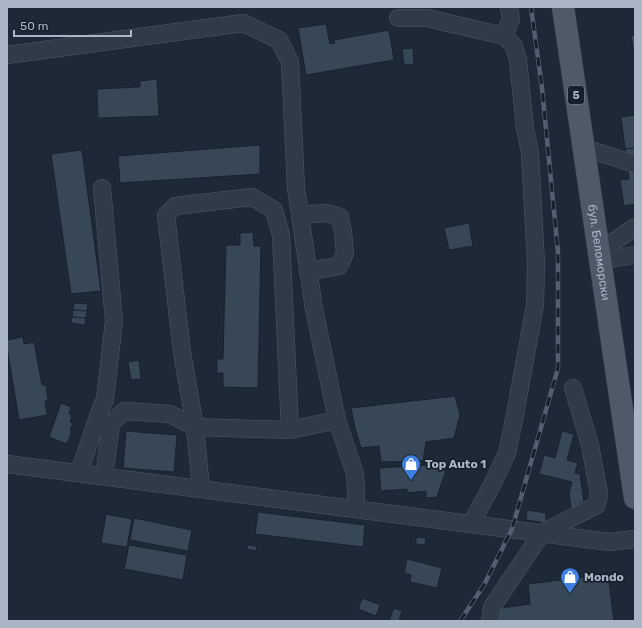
<svg xmlns="http://www.w3.org/2000/svg" width="642" height="628" font-family="Rubik,sans-serif">
	<rect width="100%" height="100%" fill="#1d2937"/>
	<g fill="#384758" stroke="#18222e">
		<polygon points="326,24 330,44 335,43 334,40 389,30 394,60 306,75 298,28"/>
		<polygon points="631,35 635,35 635,62"/>
		<polygon points="413,48 414,64 404,65 402,49"/>
		<polygon points="157,79 159,116 98,118 97,89 140,87 140,81"/>
		<polygon points="635,115 635,148 625,149 621,117"/>
		<polygon points="260,145 260,174 120,183 118,156"/>
		<polygon points="635,148 635,204 624,206 620,180 629,179 625,149"/>
		<polygon points="82,150 101,291 71,294 51,154"/>
		<polygon points="469,223 473,246 449,250 444,228"/>
		<polygon points="253,232 254,246 261,246 258,388 223,387 223,373 217,373 217,359 223,359 226,245 240,245 240,233"/>
		<polygon points="74,303 88,304 87,311 73,310"/>
		<polygon points="73,310 87,311 86,318 72,317"/>
		<polygon points="72,317 86,318 85,325 71,323"/>
		<polygon points="23,337 24,344 34,342 42,385 46,385 48,400 45,401 47,415 19,420 7,348 7,340"/>
		<polygon points="139,360 141,379 131,380 128,362"/>
		<polygon points="455,396 460,415 454,438 426,442 423,461 381,462 379,446 361,448 355,428 351,408"/>
		<polygon points="61,403 71,407 69,414 72,415 70,422 73,423 70,430 72,430 67,444 49,437"/>
		<polygon points="126,431 177,435 174,472 123,468"/>
		<polygon points="562,431 574,434 567,460 578,463 575,473 580,474 584,503 580,503 580,507 571,508 569,493 572,482 539,474 544,455 555,458"/>
		<polygon points="445,464 445,473 437,497 426,498 426,491 407,493 407,489 381,491 379,468"/>
		<polygon points="527,510 546,513 546,523 526,520"/>
		<polygon points="258,512 365,525 363,547 255,534"/>
		<polygon points="106,514 132,519 127,547 101,543"/>
		<polygon points="134,518 192,530 188,551 130,540"/>
		<polygon points="416,537 426,538 425,545 416,544"/>
		<polygon points="129,545 187,555 183,580 124,569"/>
		<polygon points="247,545 257,546 256,551 247,549"/>
		<polygon points="407,559 442,568 437,588 410,582 411,575 404,573"/>
		<polygon points="608,574 614,621 497,621 495,609 530,604 528,584"/>
		<polygon points="362,598 380,605 376,616 358,609"/>
		<polygon points="394,608 402,611 399,621 389,621"/>
	</g>
	<g fill="none" stroke-linecap="round" stroke-linejoin="round">
		<defs>
			<g id="minor">
				<polyline points="398,18 427,18 504,36"/>
				<polyline points="7,55 243,23 279,40 290,62 296,188 314,309 337,420 355,474 356,489 356,509"/>
				<polyline points="584,148 635,164"/>
				<polyline points="300,215 326,213 340,217 343,232 345,253 339,266 308,271"/>
				<polyline points="599,252 635,227"/>
				<polyline points="600,261 635,255"/>
				<polyline points="7,464 609,542 635,539"/>
				<polyline points="79,473 98,416 105,399 114,321 102,188"/>
				<polyline points="104,476 111,424 124,411 170,414 195,427 290,430 337,420"/>
				<polyline points="201,489 195,427 182,352 166,215 175,206 252,197 274,210 281,235 290,430"/>
				<polyline points="471,524 492,485 507,453 514,420 535,305 536,264 530,153 525,128 518,60 514,46 504,36 511,19 509,7"/>
				<polyline points="490,621 492,607 542,533 597,505 599,494 590,445 573,388"/>
			</g>
			<g id="major">
				<path id="s1" d="M563 7 635 498"/>
			</g>
		</defs>
		<use href="#minor" stroke="#4e5866" stroke-width="18"/>
		<use href="#major" stroke="#3a4451" stroke-width="23"/>
		<use href="#minor" stroke="#303b48" stroke-width="17"/>
		<use href="#major" stroke="#4e5a68" stroke-width="22"/>
		<defs>
			<polyline id="rail" points="460,621 484,585 512,529 558,368 558,252 542,88 531,7"/>
		</defs>
		<use href="#rail" stroke="#515f6f" stroke-width="4.5"/>
		<use href="#rail" stroke="#16202c" stroke-width="3" stroke-dasharray="9" stroke-linecap="butt"/>
	</g>
	<defs>
		<symbol id="shop-pin" viewBox="-11 -11 22 30"><path d="M0 17L-7.5 6A9.5 9.5 0 1 1 7.5 6Z" fill="#3f7fe0" stroke="#16202c"/><path d="M-5-2.5h2.3a2.7 3.5 0 0 1 5.4 0H5L5.5 6h-11ZM-1.5-2.5h3a1.5 2.3 0 0 0-3 0Z" fill="#fff"/></symbol>
	</defs>
	<g fill-rule="evenodd">
		<use href="#shop-pin" x="400" y="453" width="22" height="30"/>
		<use href="#shop-pin" x="559" y="566" width="22" height="30"/>
	</g>
	<g text-anchor="middle" dominant-baseline="central" stroke-width="3.5" stroke-linejoin="round" paint-order="stroke">
		<rect fill="#16202c" stroke="#7e8897" stroke-width="1" x="568" y="86" width="16" height="18" rx="3"/>
		<g font-size="11" font-weight="bold" fill="#aab5c5">
			<text x="576" y="95">5</text>
		</g>
		<g font-size="12" fill="#aab5c5" stroke="#16202c">
			<text stroke="none"><textPath href="#s1" startOffset="248">бул. Беломорски</textPath></text>
		</g>
		<g font-size="12" font-weight="bold" fill="#aab5c5" stroke="#16202c" text-anchor="start">
			<text x="425" y="464">Top Auto 1</text>
			<text x="584" y="577">Mondo</text>
		</g>
	</g>
	<rect width="642" height="628" fill="none" stroke="#aab5c5" stroke-width="16"/>
	<path d="M14 30v6h117v-6" fill="none" stroke="#aab5c5" stroke-width="2"/>
	<text x="20" y="30" font-size="12" fill="#aab5c5" stroke="#16202c" stroke-width="3" paint-order="stroke">50 m</text>
</svg>
